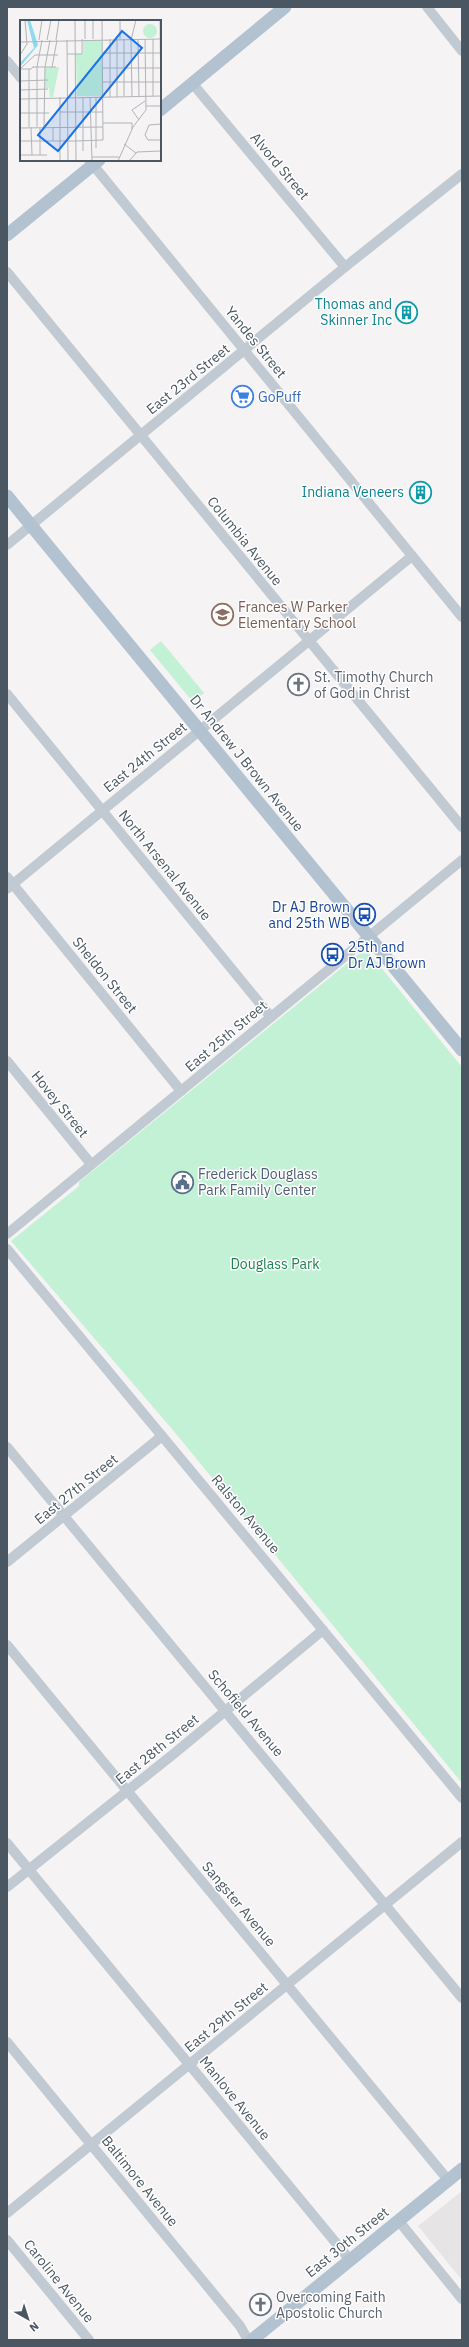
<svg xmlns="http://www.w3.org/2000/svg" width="469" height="2347" font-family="'IBM Plex Sans',sans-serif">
	<rect width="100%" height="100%" fill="#f5f3f3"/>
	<polygon fill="#e6e4e5" points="462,2191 462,2280 418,2226"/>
	<g fill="#c3f1d5">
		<polygon points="161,641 204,693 193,702 150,650"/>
		<polygon points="360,953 370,954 462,1067 462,1783 177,1435 11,1241 79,1186 79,1182"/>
	</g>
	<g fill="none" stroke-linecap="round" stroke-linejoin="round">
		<g stroke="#c1cad2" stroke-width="10">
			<polyline points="427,7 462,51"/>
			<polyline points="7,61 21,78"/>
			<polyline points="193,84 345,267"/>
			<polyline points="89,160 462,617"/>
			<polyline points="7,272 462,827"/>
			<polyline points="7,545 345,267 462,174"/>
			<polyline points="7,694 271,1017"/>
			<polyline points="7,877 181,1091"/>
			<polyline points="7,889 412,556"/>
			<polyline points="7,1061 91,1164"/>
			<polyline points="7,1234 462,860"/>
			<polyline points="7,1249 462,1798"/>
			<polyline points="7,1447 462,1998"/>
			<polyline points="7,1562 162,1436"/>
			<polyline points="7,1645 448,2180"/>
			<polyline points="7,1843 350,2260"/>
			<polyline points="7,1887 176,1752 323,1630"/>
			<polyline points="7,2042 240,2326 248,2340"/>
			<polyline points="7,2213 462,1842"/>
			<polyline points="398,2220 462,2299"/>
			<polyline points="7,2240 89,2340"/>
		</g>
		<g stroke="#b3c2d1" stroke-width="13">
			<polyline points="160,110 285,7"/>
			<polyline points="7,235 99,160"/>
			<polyline points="7,496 462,1050"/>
			<polyline points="252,2340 462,2169"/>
		</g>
	</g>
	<defs>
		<symbol id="building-ring" viewBox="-11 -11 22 22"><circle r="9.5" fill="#fff" stroke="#0f9aa8" stroke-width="1.5"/><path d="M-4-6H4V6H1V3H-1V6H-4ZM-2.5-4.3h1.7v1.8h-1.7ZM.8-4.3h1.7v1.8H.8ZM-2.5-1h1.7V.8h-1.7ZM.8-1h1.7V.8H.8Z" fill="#0f9aa8"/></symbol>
		<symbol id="supermarket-ring" viewBox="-11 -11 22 22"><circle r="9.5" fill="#fff" stroke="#3f7fe0" stroke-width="1.5"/><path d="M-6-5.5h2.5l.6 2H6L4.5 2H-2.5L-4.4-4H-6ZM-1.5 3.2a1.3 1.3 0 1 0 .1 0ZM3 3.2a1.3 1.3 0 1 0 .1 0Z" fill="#3f7fe0"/></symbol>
		<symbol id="school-ring" viewBox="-11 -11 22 22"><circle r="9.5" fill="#fff" stroke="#8d6e63" stroke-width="1.5"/><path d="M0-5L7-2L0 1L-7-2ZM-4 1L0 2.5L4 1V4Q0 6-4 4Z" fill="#8d6e63"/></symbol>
		<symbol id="church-ring" viewBox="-11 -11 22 22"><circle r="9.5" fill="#fff" stroke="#6b7280" stroke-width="1.5"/><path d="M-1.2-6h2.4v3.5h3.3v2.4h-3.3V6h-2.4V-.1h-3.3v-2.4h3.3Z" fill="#6b7280"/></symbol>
		<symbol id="bus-ring" viewBox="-11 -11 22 22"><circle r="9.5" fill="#fff" stroke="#1a4fb4" stroke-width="1.5"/><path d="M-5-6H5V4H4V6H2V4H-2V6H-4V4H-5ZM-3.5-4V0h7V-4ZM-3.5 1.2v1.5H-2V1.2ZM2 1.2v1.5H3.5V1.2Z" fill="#1a4fb4"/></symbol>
		<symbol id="civic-ring" viewBox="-11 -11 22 22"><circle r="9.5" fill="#fff" stroke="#5c6f8a" stroke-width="1.5"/><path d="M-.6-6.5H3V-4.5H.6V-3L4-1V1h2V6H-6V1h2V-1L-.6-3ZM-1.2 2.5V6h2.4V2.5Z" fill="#5c6f8a"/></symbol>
	</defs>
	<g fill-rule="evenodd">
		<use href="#building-ring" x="394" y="300" width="25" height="25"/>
		<use href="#supermarket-ring" x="230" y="384" width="25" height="25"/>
		<use href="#building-ring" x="408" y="480" width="25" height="25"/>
		<use href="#school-ring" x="210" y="602" width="25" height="25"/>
		<use href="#church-ring" x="286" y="672" width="25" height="25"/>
		<use href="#bus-ring" x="352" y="902" width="25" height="25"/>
		<use href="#bus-ring" x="320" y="942" width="25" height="25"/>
		<use href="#civic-ring" x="170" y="1170" width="25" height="25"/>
		<use href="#church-ring" x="248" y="2292" width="25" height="25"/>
	</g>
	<g text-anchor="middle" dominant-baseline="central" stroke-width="3" stroke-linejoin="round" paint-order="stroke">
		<g font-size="14" fill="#4a5661" stroke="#fff">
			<text transform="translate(280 166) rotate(50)">Alvord Street</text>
			<text transform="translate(256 342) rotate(51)">Yandes Street</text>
			<text transform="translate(188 379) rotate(-39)">East 23rd Street</text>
			<text transform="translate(245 541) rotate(51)">Columbia Avenue</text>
			<text transform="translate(145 757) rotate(-39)">East 24th Street</text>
			<text transform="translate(247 763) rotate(51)">Dr Andrew J Brown Avenue</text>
			<text transform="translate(165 865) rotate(51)">North Arsenal Avenue</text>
			<text transform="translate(105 975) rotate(51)">Sheldon Street</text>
			<text transform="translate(226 1036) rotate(-40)">East 25th Street</text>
			<text transform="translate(60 1104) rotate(51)">Hovey Street</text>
			<text transform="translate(76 1489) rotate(-39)">East 27th Street</text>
			<text transform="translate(246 1514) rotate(50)">Ralston Avenue</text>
			<text transform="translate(246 1713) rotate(50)">Schofield Avenue</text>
			<text transform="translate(157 1749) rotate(-39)">East 28th Street</text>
			<text transform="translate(239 1904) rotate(50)">Sangster Avenue</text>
			<text transform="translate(226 2017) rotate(-39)">East 29th Street</text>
			<text transform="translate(235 2098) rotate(51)">Manlove Avenue</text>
			<text transform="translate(140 2181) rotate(51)">Baltimore Avenue</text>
			<text transform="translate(347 2242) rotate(-39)">East 30th Street</text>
			<text transform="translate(59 2281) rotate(51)">Caroline Avenue</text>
		</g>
		<g font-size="14" fill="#0d838f" stroke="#fff" text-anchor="end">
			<text x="392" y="304">Thomas and<tspan x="392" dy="16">Skinner Inc</tspan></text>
			<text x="404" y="492">Indiana Veneers</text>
		</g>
		<g font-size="14" fill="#366cbe" stroke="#fff" text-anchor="start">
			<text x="258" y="397">GoPuff</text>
		</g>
		<g font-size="14" fill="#785e54" stroke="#fff" text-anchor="start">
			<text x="238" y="607">Frances W Parker<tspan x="238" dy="16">Elementary School</tspan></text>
		</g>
		<g font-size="14" fill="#5b616d" stroke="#fff" text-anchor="start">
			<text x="314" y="677">St. Timothy Church<tspan x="314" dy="16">of God in Christ</tspan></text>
			<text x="276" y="2297">Overcoming Faith<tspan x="276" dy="16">Apostolic Church</tspan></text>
		</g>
		<g font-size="14" fill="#164399" stroke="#fff" text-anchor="end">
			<text x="350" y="907">Dr AJ Brown<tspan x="350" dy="16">and 25th WB</tspan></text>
			<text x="348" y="947" text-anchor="start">25th and<tspan x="348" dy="16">Dr AJ Brown</tspan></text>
		</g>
		<g font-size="14" fill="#4e5e75" stroke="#fff" text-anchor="start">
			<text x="198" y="1174">Frederick Douglass<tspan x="198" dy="16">Park Family Center</tspan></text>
		</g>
		<g font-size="14" fill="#17864f" stroke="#fff">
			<text x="275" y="1264">Douglass Park</text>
		</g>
	</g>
	<g transform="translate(20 20)">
		<rect width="141" height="141" fill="#f5f3f3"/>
		<path d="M123 11a7 7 0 1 1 14 0a7 7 0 1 1-14 0ZM63 20H82V76H57L56 34H63ZM25 47H39L33 77H30L29 68H25Z" fill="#c3f1d5"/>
		<path d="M7 0H10L18 25 0 47V43L14 28Z" fill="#90daee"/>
		<path fill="none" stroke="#b1b4b9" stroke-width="1" d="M55 0 56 141M73 0V19M100 0V19M140 0 141 89M65 19V0M90 19V77M97 19V77M104 19V76M118 19 119 76M133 19V76M19 20 22 0M27 20 31 0M36 20 39 0M47 20 48 141M0 22 141 19M82 33H141M47 34H62V19M0 35 7 24 5 0M13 47H36M32 47 37 20M83 48H141M0 49 15 35H38M0 49H11L14 46M9 49V107M0 61 28 60M83 62H141M0 70 28 69M112 76 111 20 116 0M40 77V141M63 77V131M70 77 72 141M76 77V128M0 79 141 76M126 86H140M0 90V141M40 92H83M0 93H29M119 100 112 90 125 81M83 103H112V109M141 104 129 105 125 115 128 120H141M11 107 12 135M17 107V47L22 20M24 107 25 47 30 20M33 107V121M0 108 83 107M20 108V135M0 121H56M56 121 83 120 82 0M104 124 116 133M0 135H27M72 137H99M98 141 113 107 126 90 125 19M109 141 117 132 141 131"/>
		<path fill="#1a73e8" fill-opacity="0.15" stroke="#1a73e8" stroke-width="2" d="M102 11 122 28 38 131 18 115Z"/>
		<rect width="141" height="141" fill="none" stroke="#4a5661" stroke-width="2"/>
	</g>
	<rect width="469" height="2347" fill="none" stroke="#4a5661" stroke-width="16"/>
	<g transform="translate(28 2319) rotate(141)" stroke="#ffffff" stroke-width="3" paint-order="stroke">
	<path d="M0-3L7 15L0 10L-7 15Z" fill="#4a5661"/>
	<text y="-6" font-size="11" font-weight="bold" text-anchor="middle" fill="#4a5661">N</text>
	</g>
</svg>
